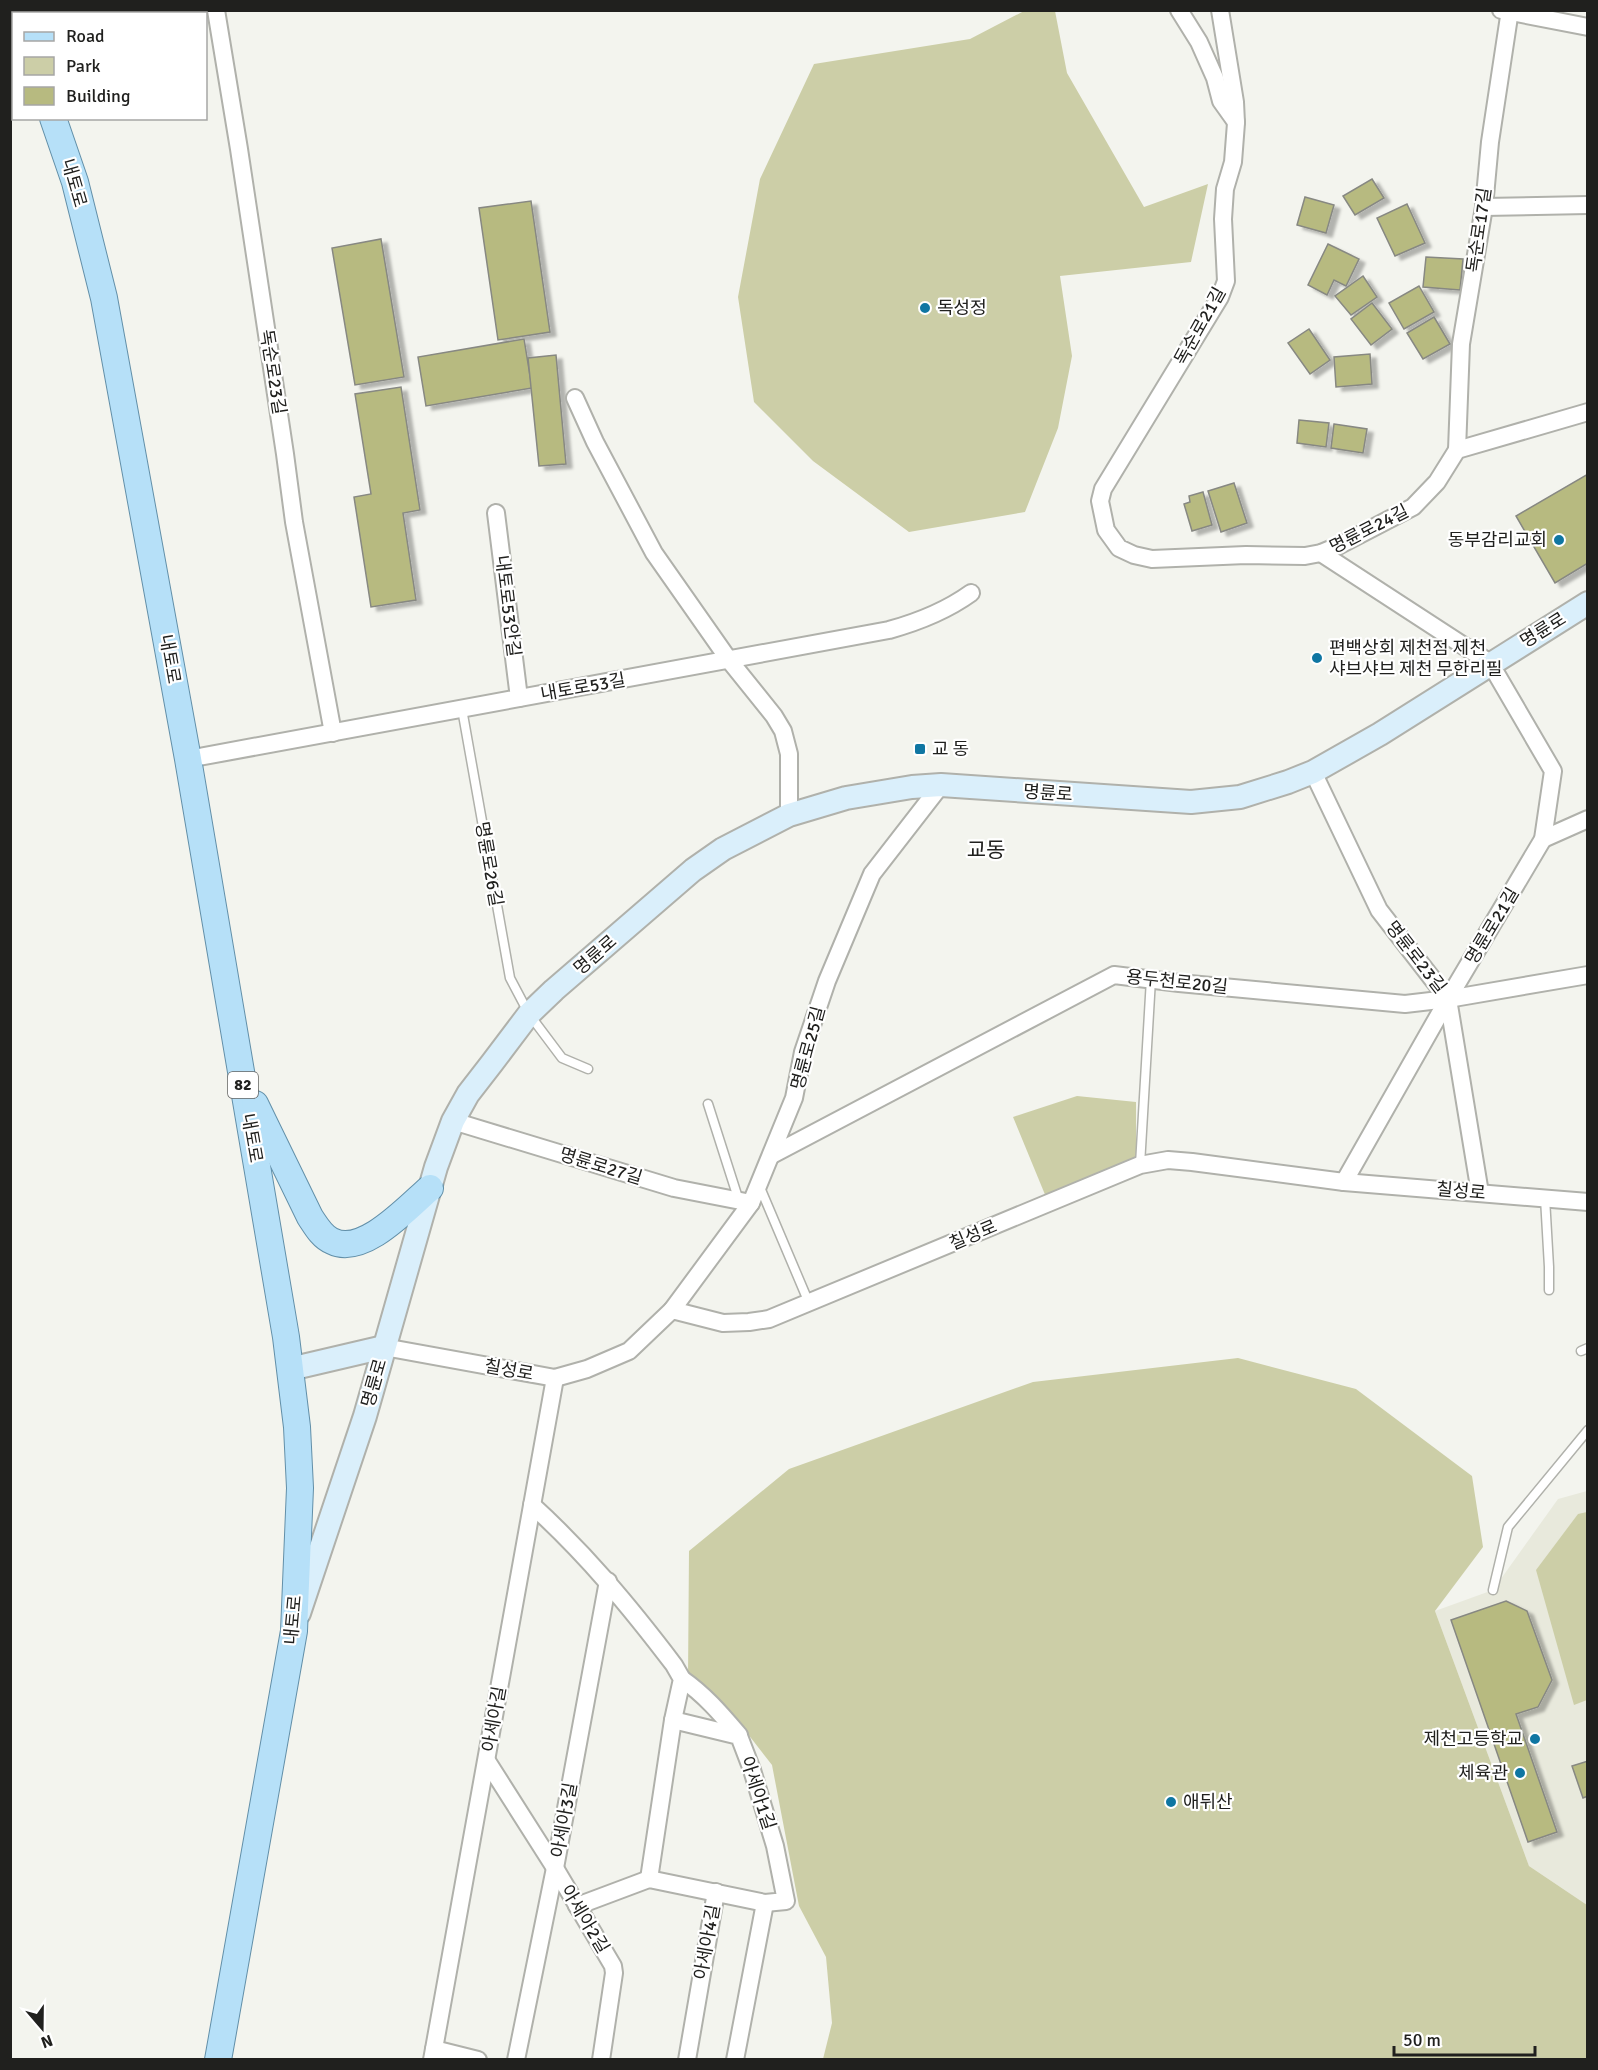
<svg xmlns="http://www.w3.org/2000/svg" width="1598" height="2070" font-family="Signika,'Noto Sans KR',sans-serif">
	<defs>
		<filter id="shadow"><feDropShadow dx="6" dy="4" stdDeviation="1.5" flood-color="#0004"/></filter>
	</defs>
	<rect width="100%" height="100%" fill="#f3f4ee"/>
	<polygon fill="#e8e9dc" points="1587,1491 1587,1905 1529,1866 1435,1611 1493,1590 1558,1499"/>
	<g fill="#cccea7">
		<polygon points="1024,11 1055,11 1067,73 1144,207 1208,184 1191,262 1060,276 1072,356 1058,428 1025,512 909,532 813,461 754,402 738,297 760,179 814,64 970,39"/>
		<polygon points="1077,1096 1136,1102 1136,1157 1046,1197 1013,1117"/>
		<polygon points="1238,1358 1356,1389 1472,1476 1483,1547 1435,1611 1529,1866 1587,1905 1587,2059 823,2059 832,2023 826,1957 799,1906 772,1765 744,1729 688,1678 689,1551 789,1469 1033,1382"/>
		<polygon points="1587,1512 1587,1700 1574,1705 1536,1570 1578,1514"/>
	</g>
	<g fill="#b7ba80" stroke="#878882" stroke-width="1.5" filter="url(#shadow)">
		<polygon points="1372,179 1384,198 1355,215 1343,196"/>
		<polygon points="1305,197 1334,205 1326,233 1297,225"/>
		<polygon points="531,201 550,332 498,340 479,208"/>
		<polygon points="1407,204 1425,243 1395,256 1377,218"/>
		<polygon points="381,239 404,377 355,385 332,248"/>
		<polygon points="1328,244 1359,259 1346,286 1334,280 1327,295 1308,285"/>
		<polygon points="1426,257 1463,259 1460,290 1423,287"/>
		<polygon points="1363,276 1377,297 1351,315 1335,296"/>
		<polygon points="1419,286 1434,312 1404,329 1389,303"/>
		<polygon points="1372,303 1392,329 1371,345 1351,319"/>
		<polygon points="1434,317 1450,344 1423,359 1407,333"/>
		<polygon points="1309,329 1330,360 1310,374 1288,343"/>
		<polygon points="524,339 532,388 426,406 418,357"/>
		<polygon points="1370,354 1372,384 1336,387 1334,357"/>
		<polygon points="556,355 566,464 539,466 528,358"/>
		<polygon points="401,387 420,510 403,513 416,600 371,607 354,497 371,494 355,394"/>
		<polygon points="1299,420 1329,423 1326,447 1297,443"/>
		<polygon points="1334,424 1367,429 1363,453 1331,448"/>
		<polygon points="1588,474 1588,563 1555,583 1516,516"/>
		<polygon points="1234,483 1247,523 1221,532 1208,491"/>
		<polygon points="1203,492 1212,525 1192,531 1184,504 1190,502 1189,496"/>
		<polygon points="1506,1601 1527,1611 1552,1680 1538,1707 1516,1714 1557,1832 1528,1842 1451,1620"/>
		<polygon points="1588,1761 1588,1796 1583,1798 1572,1766"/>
	</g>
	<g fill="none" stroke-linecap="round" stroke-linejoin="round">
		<defs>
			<g id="lane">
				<polyline points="462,709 510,978 529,1014 562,1058 588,1069"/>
				<polyline points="708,1104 739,1201"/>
				<polyline points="1140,1165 1151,979"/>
				<polyline points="759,1185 809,1303"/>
				<polyline points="1545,1198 1549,1267 1549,1290"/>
				<polyline points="1581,1351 1588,1348"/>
				<polyline points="1493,1590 1508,1527 1588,1430"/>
			</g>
			<g id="street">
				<polyline points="216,10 239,149 285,454 294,522 333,733"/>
				<polyline points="1179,10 1199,42 1215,78 1221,101 1236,122"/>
				<polyline points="1220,10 1235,102 1236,123 1233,162 1225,189 1223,219 1226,281 1220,297 1103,489 1100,501 1106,530 1119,548 1134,555 1152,559 1246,555 1305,556 1321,553 1340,545 1413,507 1437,482 1457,450 1588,412"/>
				<polyline points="1501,10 1588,27"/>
				<polyline points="1484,207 1588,205"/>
				<polyline points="575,398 595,442 654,553 729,660 774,716 783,731 789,754 789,815"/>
				<polyline points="1457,450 1461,344 1484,207 1490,142 1510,10"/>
				<polyline points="496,513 519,698"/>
				<polyline points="1321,553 1490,663 1553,771 1543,839 1448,999 1344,1182"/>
				<path d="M188 759 889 630C918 622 946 611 971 593"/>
				<polyline points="1313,772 1379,910 1448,999 1480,1193"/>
				<polyline points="1543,839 1588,819"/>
				<polyline points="453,1121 674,1188 751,1203"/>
				<polyline points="772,1155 1114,975 1179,983 1405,1004 1448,999 1588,975"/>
				<polyline points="672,1310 751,1203 794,1098 803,1052 827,981 872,874 941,785"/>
				<polyline points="384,1347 555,1378 587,1369 629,1351 672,1310 723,1323 749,1322 769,1319 1140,1165 1168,1160 1192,1162 1344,1182 1588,1202"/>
				<path d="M532 1505C586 1554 630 1607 674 1665L682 1679 673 1720 649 1879"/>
				<path d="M682 1679C705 1695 721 1714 739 1735"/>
				<polyline points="487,1761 555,1868 613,1966 614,1973 601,2060"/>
				<polyline points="577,1906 649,1879 765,1903 786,1901 775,1846 752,1770 739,1736 673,1720"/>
				<polyline points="434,2049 478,2060"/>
				<polyline points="432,2060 555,1378"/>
				<polyline points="516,2060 555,1868 608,1581"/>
				<polyline points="687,2060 716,1892"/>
				<polyline points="735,2060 765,1903"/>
			</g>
			<g id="secondary">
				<polyline points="290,1369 384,1347"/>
				<polyline points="299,1613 365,1416 436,1167 453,1121 468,1094 492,1063 529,1014 554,990 693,870 723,849 789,815 846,798 912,787 941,785 1191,802 1240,797 1288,782 1313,772 1380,734 1588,603"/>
			</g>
			<g id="primary">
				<polyline points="10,22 14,28"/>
				<polyline points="53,118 75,182 104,298 188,759 286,1337 297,1427 300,1488 294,1631 218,2060"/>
				<path d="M255 1104 310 1217C316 1226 322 1237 332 1241 363 1257 408 1207 430 1188"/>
			</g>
		</defs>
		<use href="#lane" stroke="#b0b1ab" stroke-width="11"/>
		<use href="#street" stroke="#b0b1ab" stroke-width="20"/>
		<use href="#secondary" stroke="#b0b1ab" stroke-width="26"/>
		<use href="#primary" stroke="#628fa8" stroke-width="28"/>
		<use href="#lane" stroke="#fff" stroke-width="8"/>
		<use href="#street" stroke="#fff" stroke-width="16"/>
		<use href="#secondary" stroke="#daeffb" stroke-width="22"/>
		<use href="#primary" stroke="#b6e0f8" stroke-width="26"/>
	</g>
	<g fill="#0f76a2" stroke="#fff" stroke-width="2">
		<circle cx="925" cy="308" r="6"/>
		<circle cx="1559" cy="540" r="6"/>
		<circle cx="1317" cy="658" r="6"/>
		<rect x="914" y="743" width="12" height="12" rx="3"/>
		<circle cx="1535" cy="1739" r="6"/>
		<circle cx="1520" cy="1773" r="6"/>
		<circle cx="1171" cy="1802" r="6"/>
	</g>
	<g text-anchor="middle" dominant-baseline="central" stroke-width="4.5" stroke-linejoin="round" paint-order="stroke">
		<rect fill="#fff" stroke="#636362" stroke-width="1.5" x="228" y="1072" width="30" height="26" rx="4.5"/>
		<g font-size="16" font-weight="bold" fill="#20201e">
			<text x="243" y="1085">82</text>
		</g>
		<g font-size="18" fill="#20201e" stroke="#fff">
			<text transform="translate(74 183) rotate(74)">내토로</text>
			<text transform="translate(1479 230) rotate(-82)">독순로17길</text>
			<text transform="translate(1200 326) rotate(-61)">독순로21길</text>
			<text transform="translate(273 372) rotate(81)">독순로23길</text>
			<text transform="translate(1369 529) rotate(-27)">명륜로24길</text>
			<text transform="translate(508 606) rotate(83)">내토로53안길</text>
			<text transform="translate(1543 630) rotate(-32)">명륜로</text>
			<text transform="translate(170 659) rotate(80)">내토로</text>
			<text transform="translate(583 687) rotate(-10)">내토로53길</text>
			<text transform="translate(1048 793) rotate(4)">명륜로</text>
			<text transform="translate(489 864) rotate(80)">명륜로26길</text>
			<text transform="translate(1492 926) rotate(-59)">명륜로21길</text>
			<text transform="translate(595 955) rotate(-41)">명륜로</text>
			<text transform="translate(1416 957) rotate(52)">명륜로23길</text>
			<text transform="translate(1177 982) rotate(6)">용두천로20길</text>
			<text transform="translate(808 1048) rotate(-75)">명륜로25길</text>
			<text transform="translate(252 1138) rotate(80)">내토로</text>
			<text transform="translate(601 1166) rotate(17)">명륜로27길</text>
			<text transform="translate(1461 1191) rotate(5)">칠성로</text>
			<text transform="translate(973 1235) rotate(-23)">칠성로</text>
			<text transform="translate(509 1370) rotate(10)">칠성로</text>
			<text transform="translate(374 1383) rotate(-74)">명륜로</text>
			<text transform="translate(293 1620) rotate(-85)">내토로</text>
			<text transform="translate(494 1719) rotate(-80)">아세아길</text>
			<text transform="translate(758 1793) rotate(72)">아세아1길</text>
			<text transform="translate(564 1820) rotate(-80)">아세아3길</text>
			<text transform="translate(585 1919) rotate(59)">아세아2길</text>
			<text transform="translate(707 1942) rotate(-80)">아세아4길</text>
		</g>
		<g font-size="18" fill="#20201e" stroke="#fff" text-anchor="start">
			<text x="937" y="308">독성정</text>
			<text x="1547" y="540" text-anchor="end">동부감리교회</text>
			<text x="1329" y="648">편백상회 제천점 제천<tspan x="1329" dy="21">샤브샤브 제천 무한리필</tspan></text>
			<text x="932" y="749">교 동</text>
			<text x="1523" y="1739" text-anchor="end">제천고등학교</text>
			<text x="1508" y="1773" text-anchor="end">체육관</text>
			<text x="1183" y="1802">애뒤산</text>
		</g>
		<g font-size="21" fill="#20201e" stroke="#fff">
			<text x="986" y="850">교동</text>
		</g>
	</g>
	<rect width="1598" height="2070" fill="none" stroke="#20201e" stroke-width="24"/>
	<rect x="12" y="12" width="195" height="108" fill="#ffffff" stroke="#a6a6a5" stroke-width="1.5"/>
	<rect x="24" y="32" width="30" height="9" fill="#b6e0f8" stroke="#a6a6a5" stroke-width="1.5"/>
	<text x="66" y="42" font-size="18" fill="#20201e">Road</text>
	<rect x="24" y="57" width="30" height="18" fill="#cccea7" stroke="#a6a6a5" stroke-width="1.5"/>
	<text x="66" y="72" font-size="18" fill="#20201e">Park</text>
	<rect x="24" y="87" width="30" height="18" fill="#b7ba80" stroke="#a6a6a5" stroke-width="1.5"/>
	<text x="66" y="102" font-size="18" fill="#20201e">Building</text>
	<g transform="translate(42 2028) rotate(160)" stroke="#ffffff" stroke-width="4.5" paint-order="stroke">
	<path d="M0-4.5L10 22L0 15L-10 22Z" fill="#20201e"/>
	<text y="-9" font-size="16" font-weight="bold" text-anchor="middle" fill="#20201e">N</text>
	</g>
	<path d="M1394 2046v9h141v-9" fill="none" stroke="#20201e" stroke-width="3"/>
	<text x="1403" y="2046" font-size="18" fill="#20201e" stroke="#ffffff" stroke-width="4.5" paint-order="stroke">50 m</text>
</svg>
